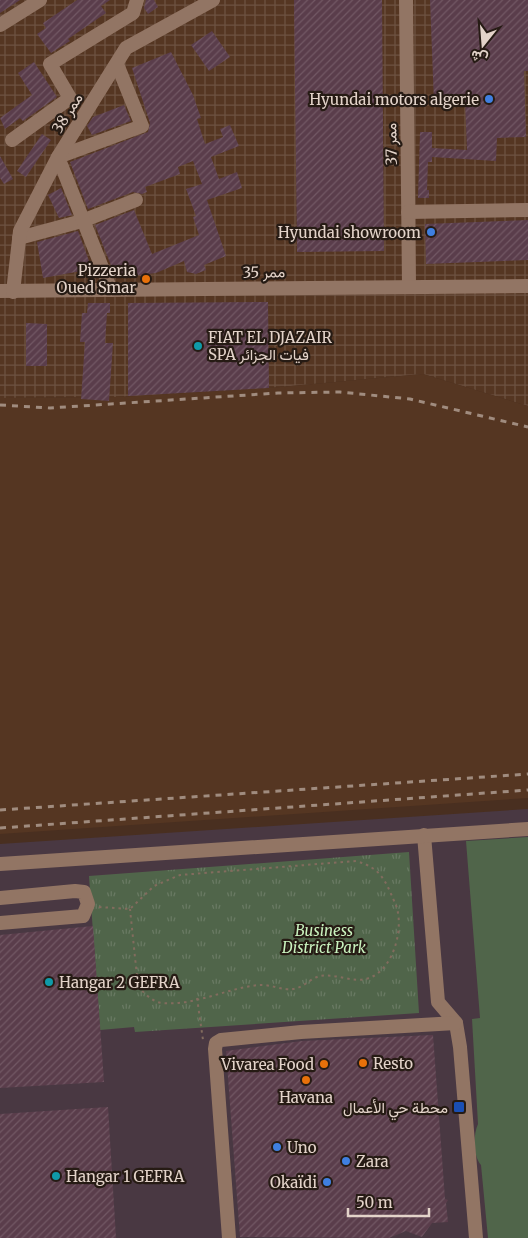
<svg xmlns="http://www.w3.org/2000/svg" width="528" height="1238" font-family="Merriweather,Vazirmatn,serif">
	<defs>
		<pattern id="industrial-grid" width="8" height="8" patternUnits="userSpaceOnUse" patternTransform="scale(1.25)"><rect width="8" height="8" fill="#553622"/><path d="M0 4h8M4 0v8" fill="none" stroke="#6d5241"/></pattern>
		<pattern id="park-tufts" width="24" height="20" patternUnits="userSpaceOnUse" patternTransform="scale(1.25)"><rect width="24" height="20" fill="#50654a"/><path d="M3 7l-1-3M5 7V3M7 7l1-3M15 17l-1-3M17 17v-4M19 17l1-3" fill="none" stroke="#697a63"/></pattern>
		<pattern id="building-hatch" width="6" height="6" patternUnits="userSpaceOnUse" patternTransform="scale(1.25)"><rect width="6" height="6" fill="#5a3d4b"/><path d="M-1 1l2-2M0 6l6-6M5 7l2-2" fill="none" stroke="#725864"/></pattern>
	</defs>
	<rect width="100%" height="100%" fill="#492f20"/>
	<polygon fill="#493842" points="528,809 528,1238 0,1238 0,844"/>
	<polygon fill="url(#industrial-grid)" points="0,0 528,0 528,406 423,374 269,388 118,397 0,398"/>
	<polygon fill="#553622" points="423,374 528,406 528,798 0,834 0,398 118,397 269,388"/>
	<path fill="#50654a" d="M528 837V1238H488L481 1165C473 1156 473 1135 478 1124L472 1019 480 1018 466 841Z"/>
	<polygon fill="url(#park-tufts)" points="409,852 419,1013 135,1032 134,1027 100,1030 89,876"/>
	<g fill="url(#building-hatch)">
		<polygon points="0,0 20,0 0,13"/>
		<polygon points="77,0 110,0 101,6 106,13 68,39 70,41 51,53 37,34 46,28 43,23"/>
		<polygon points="146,0 154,0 158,7 148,14 144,8"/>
		<polygon points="294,0 382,0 384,251 297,252"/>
		<polygon points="430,0 528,0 528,71 524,71 526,137 497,138 496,161 432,157 432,162 428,162 427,190 429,190 429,198 418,198 420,132 432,132 432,148 467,150 465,102 434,103"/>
		<polygon points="212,31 230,57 209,71 191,45"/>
		<polygon points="171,52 193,95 201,118 197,119 205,144 223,137 220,129 230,125 239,146 211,157 219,179 237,172 242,188 207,200 226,256 204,265 206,270 196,274 187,272 184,261 156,273 116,278 95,225 134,210 152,254 199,235 193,217 196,216 186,189 202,184 193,161 178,167 180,174 145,187 147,192 142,194 133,192 88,209 70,162 148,132 150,123 132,68"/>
		<polygon points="34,62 57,97 23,121 20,118 5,129 0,118 32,95 18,73"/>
		<polygon points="124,105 131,121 92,135 87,126 93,117"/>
		<polygon points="42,134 51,140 26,177 17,171"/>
		<polygon points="0,156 13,179 4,184 0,178"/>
		<polygon points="61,188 72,215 59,218 48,195"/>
		<polygon points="528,220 528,260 426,264 425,224"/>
		<polygon points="78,231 92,269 43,278 37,242"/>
		<polygon points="268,302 269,388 128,396 128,303"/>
		<polygon points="88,303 110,303 110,313 107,313 105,343 113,343 109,401 81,399 85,342 80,342 82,313 87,313"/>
		<polygon points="26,323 47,324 47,366 26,366"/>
		<polygon points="93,926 104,1082 0,1088 0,935"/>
		<polygon points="433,1035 445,1199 448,1200 446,1203 448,1222 432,1223 422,1237 406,1231 389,1238 240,1237 226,1051 302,1041"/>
		<polygon points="108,1107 116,1238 0,1238 0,1114"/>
	</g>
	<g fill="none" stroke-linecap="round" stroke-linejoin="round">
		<g stroke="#826c5e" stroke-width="2" stroke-dasharray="2.5 4" stroke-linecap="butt">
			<path d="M99 907 130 909 154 886 180 875 356 861C381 868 385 880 395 903 405 924 395 969 369 978 353 984 337 973 320 976 311 978 303 988 293 989 284 991 270 984 259 985 227 988 195 1006 162 1003 152 1002 144 993 138 986L130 909"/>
			<polyline points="197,998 203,1040"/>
		</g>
		<g stroke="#927564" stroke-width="14">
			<polyline points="406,0 409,287"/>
			<polyline points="0,25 40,0"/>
			<polyline points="12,140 70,98 50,64 133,13 137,0"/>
			<polyline points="408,212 528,210"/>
			<polyline points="19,238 82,221 136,200"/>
			<polyline points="111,290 58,157 142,126 117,64"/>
			<polyline points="0,291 528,286"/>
			<polyline points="13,292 20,231 58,157 126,48 213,0"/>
			<polyline points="424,835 438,1002 456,1023 460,1047 476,1238"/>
			<polyline points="0,864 528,829"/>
			<polyline points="0,898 75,891 84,892 88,904 83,916 0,923"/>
			<polyline points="229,1238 215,1049 216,1043 221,1040 301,1032 456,1023"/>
		</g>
		<g stroke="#a08c7f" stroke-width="3" stroke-dasharray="6 6" stroke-linecap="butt">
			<polyline points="0,405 50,408 278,393 340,392 410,399 528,427"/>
			<polyline points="0,810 528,774"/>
			<polyline points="0,828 528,790"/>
		</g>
	</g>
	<g fill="#3f7fe0" stroke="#261b14" stroke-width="2">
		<circle cx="489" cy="99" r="5"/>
		<circle cx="431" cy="232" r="5"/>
		<circle cx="277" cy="1147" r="5"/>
		<circle cx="346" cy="1161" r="5"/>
		<circle cx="327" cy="1182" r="5"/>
	</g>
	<g fill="#e8710a" stroke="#261b14" stroke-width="2">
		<circle cx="146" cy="279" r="5"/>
		<circle cx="363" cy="1063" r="5"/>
		<circle cx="324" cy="1064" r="5"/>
		<circle cx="306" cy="1080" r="5"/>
	</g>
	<g fill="#0f9aa8" stroke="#261b14" stroke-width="2">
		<circle cx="198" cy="346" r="5"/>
		<circle cx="49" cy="982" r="5"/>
		<circle cx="56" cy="1176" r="5"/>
	</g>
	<rect fill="#1a4fb4" stroke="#261b14" stroke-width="2" x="453" y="1101" width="12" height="12" rx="2.5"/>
	<g text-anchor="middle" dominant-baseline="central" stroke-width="4.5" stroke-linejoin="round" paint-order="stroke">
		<g font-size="15" fill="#e3d3c9" stroke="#261b14" text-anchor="end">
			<text x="479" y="99">Hyundai motors algerie</text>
			<text x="421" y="232">Hyundai showroom</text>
			<text x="136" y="270">Pizzeria<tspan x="136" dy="17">Oued Smar</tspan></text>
			<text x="208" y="337" text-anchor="start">FIAT EL DJAZAIR<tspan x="208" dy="17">SPA فيات الجزائر</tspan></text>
			<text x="59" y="982" text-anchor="start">Hangar 2 GEFRA</text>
			<text x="373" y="1063" text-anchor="start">Resto</text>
			<text x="314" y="1064">Vivarea Food</text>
			<text x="306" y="1097" text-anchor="middle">Havana</text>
			<text x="448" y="1107">محطة حي الأعمال</text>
			<text x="287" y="1147" text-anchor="start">Uno</text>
			<text x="356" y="1161" text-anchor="start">Zara</text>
			<text x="66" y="1176" text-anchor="start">Hangar 1 GEFRA</text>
			<text x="317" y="1182">Okaïdi</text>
		</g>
		<g font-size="15" fill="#e3d3c9" stroke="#261b14">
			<text transform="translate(67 113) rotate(-58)">ممر 38</text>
			<text transform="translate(391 144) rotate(-91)">ممر 37</text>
			<text transform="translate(264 272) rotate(-1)">ممر 35</text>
		</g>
		<g font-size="15" font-style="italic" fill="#c9f2be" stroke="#261b14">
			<text x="324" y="930">Business<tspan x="324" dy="17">District Park</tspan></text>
		</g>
	</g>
	<g transform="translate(483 45) rotate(197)" stroke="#261b14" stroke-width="4" paint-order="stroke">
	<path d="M0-4L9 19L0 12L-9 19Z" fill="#e3d3c9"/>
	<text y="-8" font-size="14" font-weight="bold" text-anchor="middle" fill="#e3d3c9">ش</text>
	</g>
	<path d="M348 1208v8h81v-8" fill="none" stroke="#e3d3c9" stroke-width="2.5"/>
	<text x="356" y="1208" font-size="15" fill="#e3d3c9" stroke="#261b14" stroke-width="4" paint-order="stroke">50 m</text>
</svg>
